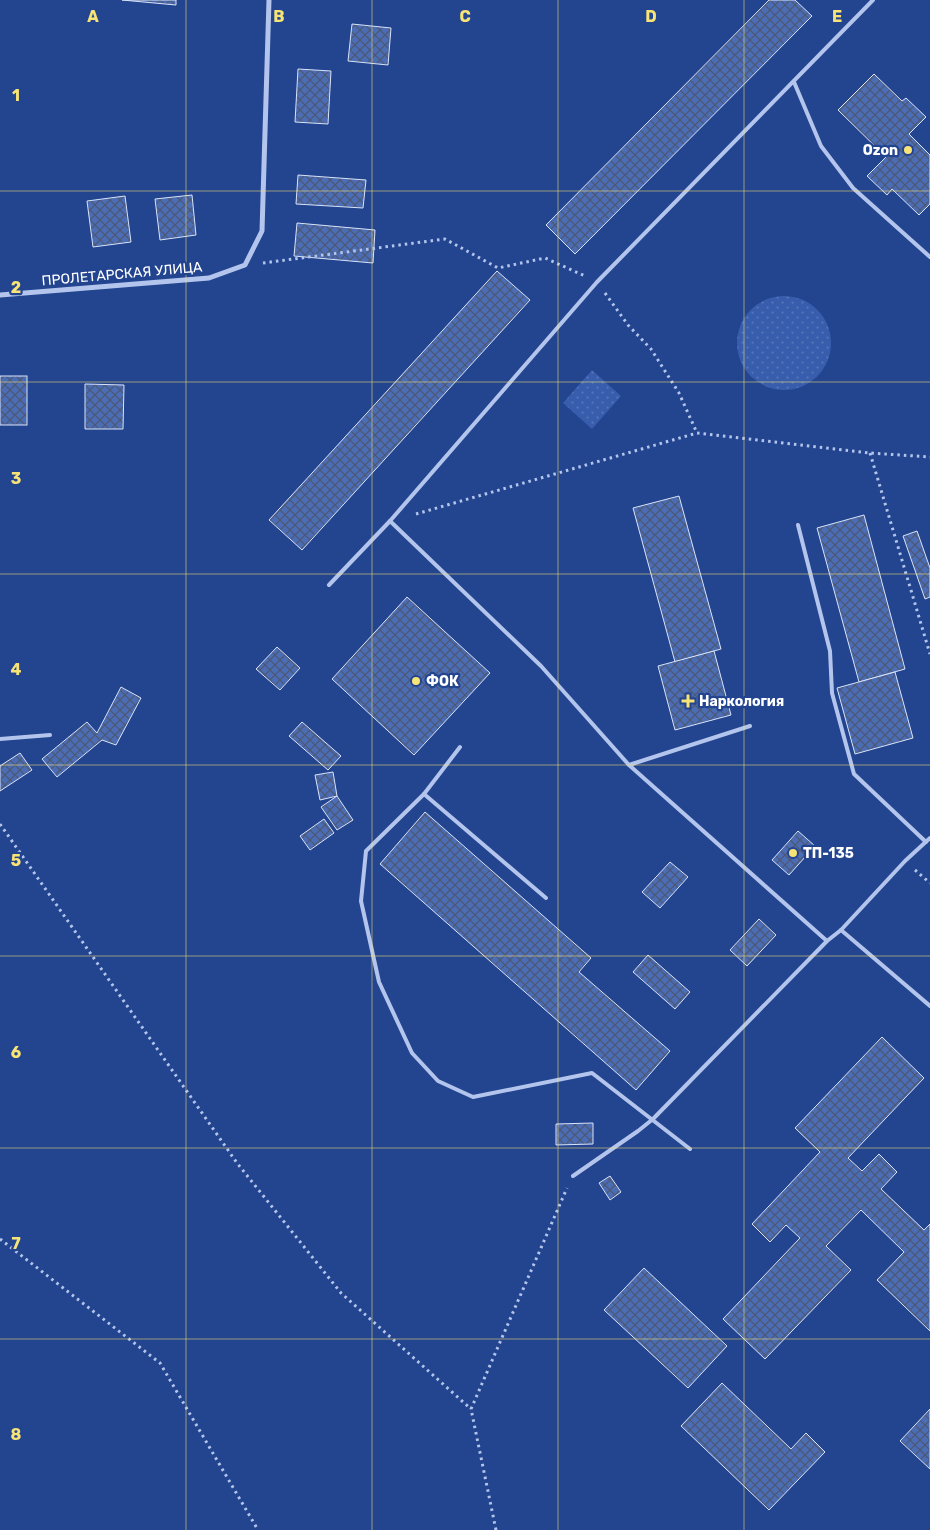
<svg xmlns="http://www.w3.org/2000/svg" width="930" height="1530" font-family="Rubik,sans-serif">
	<defs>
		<pattern id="green-dots" width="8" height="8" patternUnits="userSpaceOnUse" patternTransform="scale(1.25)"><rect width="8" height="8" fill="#375dac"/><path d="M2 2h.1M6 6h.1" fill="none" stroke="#5575b8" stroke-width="1.8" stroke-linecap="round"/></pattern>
		<pattern id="building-cross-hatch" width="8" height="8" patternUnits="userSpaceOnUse" patternTransform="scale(1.25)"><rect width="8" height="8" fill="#4b6db6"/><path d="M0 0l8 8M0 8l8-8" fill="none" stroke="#4c5976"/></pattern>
	</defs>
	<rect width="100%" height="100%" fill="#23448f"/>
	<g fill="url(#green-dots)">
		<circle cx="784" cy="343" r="47"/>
		<polygon points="592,370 621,396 592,429 563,403"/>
	</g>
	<g fill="url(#building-cross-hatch)" stroke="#d9e3f9">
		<polygon points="122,0 176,0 176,5"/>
		<polygon points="769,0 795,0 812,16 575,254 546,225"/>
		<polygon points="352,24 391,28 388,65 348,61"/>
		<polygon points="298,69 331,71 328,124 295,122"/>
		<polygon points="874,74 902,101 906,98 926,117 909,134 930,155 930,204 919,215 892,189 887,195 867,176 886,157 838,110"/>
		<polygon points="298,175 366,180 363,208 296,204"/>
		<polygon points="192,195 196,235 160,240 155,199"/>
		<polygon points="125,196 131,242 93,247 87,201"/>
		<polygon points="297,223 375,230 373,263 294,256"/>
		<polygon points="497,271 530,300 302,550 269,520"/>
		<rect x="0" y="376" width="27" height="49"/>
		<polygon points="85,384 124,385 123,429 85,429"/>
		<polygon points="679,496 721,649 675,662 633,508"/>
		<polygon points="864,515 905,669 859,682 817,528"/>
		<polygon points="917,531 930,568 930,597 925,599 903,536"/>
		<polygon points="407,597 490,673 414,755 332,679"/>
		<polygon points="277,647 300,668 280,690 256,669"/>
		<polygon points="714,651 731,715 675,730 658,666"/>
		<polygon points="895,672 913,738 855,754 837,688"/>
		<polygon points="121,687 141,698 116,745 102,740 57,777 42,759 87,722 97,733"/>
		<polygon points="302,722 341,756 328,770 289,736"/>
		<polygon points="20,753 32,770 0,791 0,766"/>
		<polygon points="333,772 337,796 320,800 315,775"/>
		<polygon points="337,796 353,820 337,830 321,807"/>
		<polygon points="425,812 591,958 579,972 670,1051 636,1090 380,864"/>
		<polygon points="324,819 334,833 310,850 300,836"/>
		<polygon points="798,831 815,846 789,875 772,860"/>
		<polygon points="670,862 688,877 660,908 642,892"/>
		<polygon points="759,919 776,935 747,966 730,950"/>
		<polygon points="648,955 690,992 675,1009 633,972"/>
		<polygon points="882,1037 924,1078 848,1158 862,1171 879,1154 897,1172 881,1189 924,1230 930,1224 930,1331 877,1280 904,1252 861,1210 826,1246 851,1270 765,1359 723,1319 800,1238 786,1225 770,1242 752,1224 820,1152 795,1128"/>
		<polygon points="593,1123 593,1144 556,1145 556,1124"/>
		<polygon points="610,1176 621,1192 610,1200 599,1183"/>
		<polygon points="644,1268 727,1346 688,1388 604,1310"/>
		<polygon points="722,1383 791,1449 806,1433 825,1452 769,1510 681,1426"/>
		<polygon points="930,1409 930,1469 900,1441"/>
	</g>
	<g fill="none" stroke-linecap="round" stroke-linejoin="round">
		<g stroke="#b3c5ec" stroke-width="3" stroke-dasharray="2.5 4" stroke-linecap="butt">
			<polyline points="263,263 445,239 498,268 545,258 585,276"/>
			<polyline points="605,293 628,325 651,349 679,393 697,433"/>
			<polyline points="870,453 930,654"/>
			<polyline points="416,514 697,433 870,453 930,457"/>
			<polyline points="0,824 237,1163 341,1293 471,1409"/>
			<polyline points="915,870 930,883"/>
			<polyline points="0,1239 160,1363 258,1530"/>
			<polyline points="496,1530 471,1409 567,1188"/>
		</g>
		<g stroke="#b3c5ec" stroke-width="4">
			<polyline points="794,82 821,146 853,188 930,257"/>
			<polyline points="390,521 541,666 629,765 827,941"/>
			<polyline points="798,525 830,651 832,693 854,774 926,842"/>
			<polyline points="329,585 390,521 597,282 873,0"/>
			<polyline points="0,739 50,735"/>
			<polyline points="460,747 424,794 366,851 361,901 379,982 412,1053 438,1081 473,1097 592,1073 690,1149"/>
			<polyline points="629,765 750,726"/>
			<polyline points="424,794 546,898"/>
			<polyline points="841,930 930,1006"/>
			<polyline points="573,1176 638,1131 653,1119 827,941 841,930 905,861 930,838"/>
		</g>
		<polyline stroke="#b3c5ec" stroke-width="5" points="0,295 209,278 245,265 262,231 269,0"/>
	</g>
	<path fill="none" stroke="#f7e376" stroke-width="1" stroke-opacity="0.55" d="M186 0V1530M372 0V1530M558 0V1530M744 0V1530M0 191H930M0 382H930M0 574H930M0 765H930M0 956H930M0 1148H930M0 1339H930"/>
	<g fill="#f7e376" stroke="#23448f" stroke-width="2">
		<circle cx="908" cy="150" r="5"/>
		<circle cx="416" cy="681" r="5"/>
		<path d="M685.5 693.5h5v5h5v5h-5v5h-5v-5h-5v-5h5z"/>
		<circle cx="793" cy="853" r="5"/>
	</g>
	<g text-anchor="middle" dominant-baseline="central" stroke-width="4.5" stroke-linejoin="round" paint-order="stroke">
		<g font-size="14" font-weight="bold" fill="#fff" stroke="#23448f" text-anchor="start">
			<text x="898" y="150" text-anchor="end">Ozon</text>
			<text x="426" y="681">ФОК</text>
			<text x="699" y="701">Наркология</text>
			<text x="803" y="853">ТП-135</text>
		</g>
		<g font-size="14" fill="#fff" stroke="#23448f">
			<text transform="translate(122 274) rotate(-5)">ПРОЛЕТАРСКАЯ УЛИЦА</text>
		</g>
	</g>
	<g font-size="16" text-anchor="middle" font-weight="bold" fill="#f7e376" stroke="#23448f" stroke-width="4.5" stroke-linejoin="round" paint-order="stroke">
		<text x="93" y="22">A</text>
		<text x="279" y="22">B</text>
		<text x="465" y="22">C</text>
		<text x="651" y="22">D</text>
		<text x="837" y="22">E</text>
		<text x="16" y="101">1</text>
		<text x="16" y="293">2</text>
		<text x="16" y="484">3</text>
		<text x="16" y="675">4</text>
		<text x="16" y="866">5</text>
		<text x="16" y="1058">6</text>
		<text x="16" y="1249">7</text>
		<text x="16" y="1440">8</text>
	</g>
</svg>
